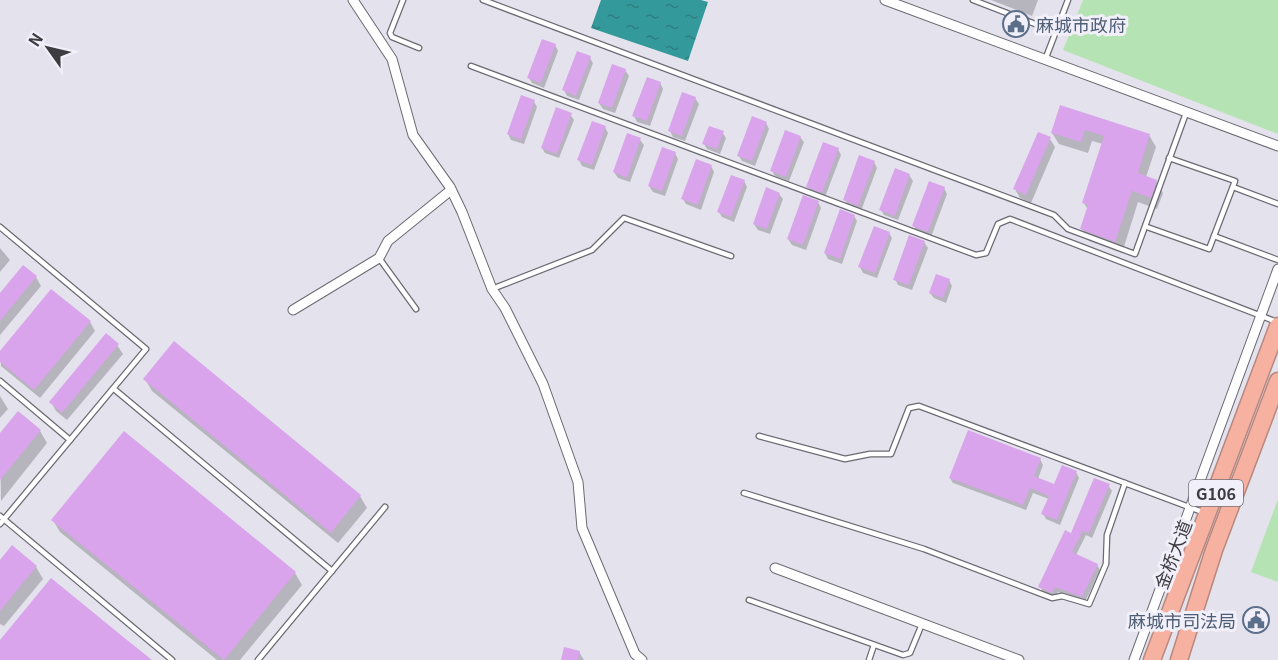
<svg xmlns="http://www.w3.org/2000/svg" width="1278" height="660" font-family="Georgia,'Noto Sans SC',serif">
	<defs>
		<pattern id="water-ripples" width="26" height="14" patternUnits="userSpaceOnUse" patternTransform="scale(1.5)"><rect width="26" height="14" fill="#34999b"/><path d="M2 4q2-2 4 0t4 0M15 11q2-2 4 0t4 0" fill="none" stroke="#2d7e80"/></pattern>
	</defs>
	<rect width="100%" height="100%" fill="#e4e2ec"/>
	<g fill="#b6e3b3">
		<polygon points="1083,0 1278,0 1278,134 1063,50"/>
		<polygon points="1278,499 1278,582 1251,572"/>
	</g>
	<polygon fill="url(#water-ripples)" points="601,0 701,0 708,2 688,61 591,28"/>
	<g fill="#0003">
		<polygon points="991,0 1038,0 1032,16"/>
		<polygon points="555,45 558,51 544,88 532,83 529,78"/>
		<polygon points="590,58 593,63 579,100 567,96 564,90"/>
		<polygon points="625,70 629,76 615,113 603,109 599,103"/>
		<polygon points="660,83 663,89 650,126 637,122 634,116"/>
		<polygon points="695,98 699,104 685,141 673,137 670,131"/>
		<polygon points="534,102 537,107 524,144 511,140 508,134"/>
		<polygon points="1061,107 1149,135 1156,147 1146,177 1156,181 1163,193 1157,209 1138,202 1122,253 1089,241 1082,229 1088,210 1084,203 1103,144 1092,141 1088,153 1059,144 1052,133"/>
		<polygon points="570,114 574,120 559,158 545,153 542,148"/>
		<polygon points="766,123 769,129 755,166 742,161 739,156"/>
		<polygon points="605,127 608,133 594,170 582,166 579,160"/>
		<polygon points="722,132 726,138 720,154 707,149 704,144"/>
		<polygon points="800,137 804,142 789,181 775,176 772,171"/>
		<polygon points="1050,139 1055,147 1031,203 1020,198 1015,189"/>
		<polygon points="640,140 644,145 630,182 618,178 614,172"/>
		<polygon points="838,149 841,155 825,197 811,192 808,187"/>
		<polygon points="675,153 678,159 665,196 653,192 649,186"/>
		<polygon points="874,162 877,168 861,211 848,206 845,200"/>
		<polygon points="711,166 714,172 701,210 686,204 683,199"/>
		<polygon points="909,175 913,181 898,220 884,215 881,210"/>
		<polygon points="744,181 747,187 734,222 722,217 719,212"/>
		<polygon points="944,188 947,194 931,237 917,232 914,226"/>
		<polygon points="779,194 783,199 770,234 758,230 754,224"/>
		<polygon points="818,202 821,208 806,250 792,245 788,239"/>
		<polygon points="854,216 857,221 842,264 828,259 825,253"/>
		<polygon points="889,233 892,238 877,278 863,273 860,267"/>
		<polygon points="924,242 928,248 912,290 898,285 895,279"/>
		<polygon points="0,248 10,260 0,272"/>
		<polygon points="36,277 41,286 0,335 0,296"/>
		<polygon points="949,280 952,286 946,303 934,298 930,293"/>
		<polygon points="52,291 90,322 95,331 40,398 1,366 0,353"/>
		<polygon points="117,345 123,354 67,420 56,411 51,402"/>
		<polygon points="145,379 360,496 367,508 338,543 152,391"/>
		<polygon points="0,396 8,409 0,418"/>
		<polygon points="40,431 47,443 1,501 0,435"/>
		<polygon points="1040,459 1043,465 1038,479 1055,485 1076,472 1079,478 1060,525 1046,519 1043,514 1049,499 1033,493 1026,510 953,483 950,478"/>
		<polygon points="1108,485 1112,491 1092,538 1086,535 1076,555 1097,565 1100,570 1085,602 1058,592 1055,598 1043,592 1040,586"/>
		<polygon points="53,520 295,573 302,585 240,660 217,660 60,532"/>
		<polygon points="0,563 36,567 43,579 4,626 0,624"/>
		<polygon points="579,652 584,660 562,660"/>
	</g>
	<g fill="#d9a4eb">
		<polygon points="542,39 556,44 541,83 527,78"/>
		<polygon points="577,51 591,56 576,96 562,90"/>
		<polygon points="612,64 626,69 612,108 598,103"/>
		<polygon points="647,77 661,82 647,121 632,116"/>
		<polygon points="682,92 696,97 682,136 668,131"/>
		<polygon points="521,95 535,100 521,140 507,134"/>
		<polygon points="1060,105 1150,134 1138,173 1157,180 1151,198 1132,191 1115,242 1080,229 1088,205 1082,203 1104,136 1085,130 1081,142 1051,133"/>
		<polygon points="556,107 572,113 557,154 541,148"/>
		<polygon points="752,116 767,122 752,161 737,156"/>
		<polygon points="592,121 606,126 592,165 577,160"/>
		<polygon points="709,126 724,131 717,149 702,144"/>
		<polygon points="785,130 801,136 786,177 770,171"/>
		<polygon points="1038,132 1051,137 1026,195 1013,189"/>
		<polygon points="627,133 641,138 627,178 613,172"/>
		<polygon points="823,142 839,148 822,193 806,187"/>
		<polygon points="662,147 676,152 662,191 648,186"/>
		<polygon points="859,155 875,161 858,206 843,200"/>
		<polygon points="696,159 712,165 698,205 681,199"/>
		<polygon points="895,168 910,174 895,216 879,210"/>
		<polygon points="731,175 745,180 731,217 717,212"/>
		<polygon points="929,181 945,187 928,232 912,226"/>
		<polygon points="766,187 780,193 767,229 753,224"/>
		<polygon points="803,195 819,201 803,245 787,239"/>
		<polygon points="840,209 855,215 840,259 824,253"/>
		<polygon points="874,226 890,232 875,273 858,267"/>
		<polygon points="909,235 925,241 909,285 893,280"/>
		<polygon points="23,265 37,276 0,321 0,293"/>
		<polygon points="936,274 950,279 943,298 929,293"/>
		<polygon points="51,289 91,321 34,390 0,362 0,351"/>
		<polygon points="106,333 119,344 62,413 49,402"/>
		<polygon points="174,341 361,495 331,533 143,379"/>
		<polygon points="18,411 41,430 0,480 0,433"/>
		<polygon points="968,430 1041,458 1034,476 1054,484 1062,465 1077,471 1057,520 1041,514 1049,496 1030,488 1023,505 949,478"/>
		<polygon points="124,431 296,572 224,660 51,520"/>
		<polygon points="1094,478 1110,484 1089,533 1083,531 1072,552 1098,564 1082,597 1055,587 1052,593 1038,587 1065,530 1071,533"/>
		<polygon points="12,545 37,566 0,611 0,560"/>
		<polygon points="51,578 127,640 152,660 0,660 0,640"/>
		<polygon points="564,647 580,651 578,660 561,660"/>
	</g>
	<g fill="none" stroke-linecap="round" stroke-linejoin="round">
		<defs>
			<g id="lane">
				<polyline points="403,0 390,33 392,37 419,48"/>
				<polyline points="483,0 1054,215 1068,229 1135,254 1186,113"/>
				<polyline points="973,0 1056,32"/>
				<polyline points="1045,60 1068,0"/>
				<polyline points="471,66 976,255 986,253 998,224 1010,219 1277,322"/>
				<polyline points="1233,187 1278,204"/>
				<polyline points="0,227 146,349 0,524"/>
				<polyline points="1147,227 1209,249 1235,181 1169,158"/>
				<polyline points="1214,236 1278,260"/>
				<polyline points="379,258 416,309"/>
				<polyline points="492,289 592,250 624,218 731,256"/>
				<polyline points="0,381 70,440"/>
				<polyline points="114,389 332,571"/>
				<polyline points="759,436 845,459 870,454 891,454 909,408 919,406 1205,513"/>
				<polyline points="744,493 924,549 1052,598 1062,596 1089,604 1106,564 1107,535 1125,483"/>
				<polyline points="0,516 172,660"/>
				<polyline points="749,600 903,655 910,653 922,624"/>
				<polyline points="258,660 385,507"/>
				<polyline points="869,660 874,645"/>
			</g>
			<g id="street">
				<polyline points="353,0 392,59 413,135 450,187 462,212 492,289 505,308 543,384 578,482 582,528 635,654 642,660"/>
				<polyline points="885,0 1278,146"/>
				<polyline points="293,310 379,258 388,241 451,190"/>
				<polyline points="775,568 1019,660"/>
				<polyline points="1134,660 1278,269"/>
			</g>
			<g id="highway">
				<polyline points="1152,660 1278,326"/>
				<polyline points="1179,660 1214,550 1278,381"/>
			</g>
		</defs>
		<use href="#lane" stroke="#6b6a73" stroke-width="7"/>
		<use href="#street" stroke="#6b6a73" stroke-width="11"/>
		<use href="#highway" stroke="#b6887f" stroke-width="19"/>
		<use href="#lane" stroke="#fff" stroke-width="4.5"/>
		<use href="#street" stroke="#fff" stroke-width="9"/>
		<use href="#highway" stroke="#f7b1a1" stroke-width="16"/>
	</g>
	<defs>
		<symbol id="civic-ring" viewBox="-11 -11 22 22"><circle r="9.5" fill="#f1eff9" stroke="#5c6f8a" stroke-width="1.5"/><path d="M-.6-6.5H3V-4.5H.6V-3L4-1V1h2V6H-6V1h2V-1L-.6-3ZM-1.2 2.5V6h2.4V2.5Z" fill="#5c6f8a"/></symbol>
	</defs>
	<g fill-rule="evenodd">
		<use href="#civic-ring" x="1001" y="9" width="30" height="30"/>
		<use href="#civic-ring" x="1241" y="605" width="30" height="30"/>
	</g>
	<g text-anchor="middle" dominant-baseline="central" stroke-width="6" stroke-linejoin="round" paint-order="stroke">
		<rect fill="#f1eff9" stroke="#737278" stroke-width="1.5" x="1189" y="480" width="54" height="26" rx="4.5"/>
		<g font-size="16" font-weight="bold" fill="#3d3c40">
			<text x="1216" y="493">G106</text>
		</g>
		<g font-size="18" fill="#4e5e75" stroke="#f1eff9" text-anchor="start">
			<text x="1036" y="24">麻城市政府</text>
			<text x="1236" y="620" text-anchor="end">麻城市司法局</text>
		</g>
		<g font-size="18" fill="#3d3c40" stroke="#f1eff9">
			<text transform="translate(1172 554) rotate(-69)">金桥大道</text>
		</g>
	</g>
	<g transform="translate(48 48) rotate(304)" stroke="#f1eff9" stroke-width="4.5" paint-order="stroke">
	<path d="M0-4.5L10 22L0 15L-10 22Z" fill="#3d3c40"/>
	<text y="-9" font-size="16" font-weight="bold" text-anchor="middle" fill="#3d3c40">N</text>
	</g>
</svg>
